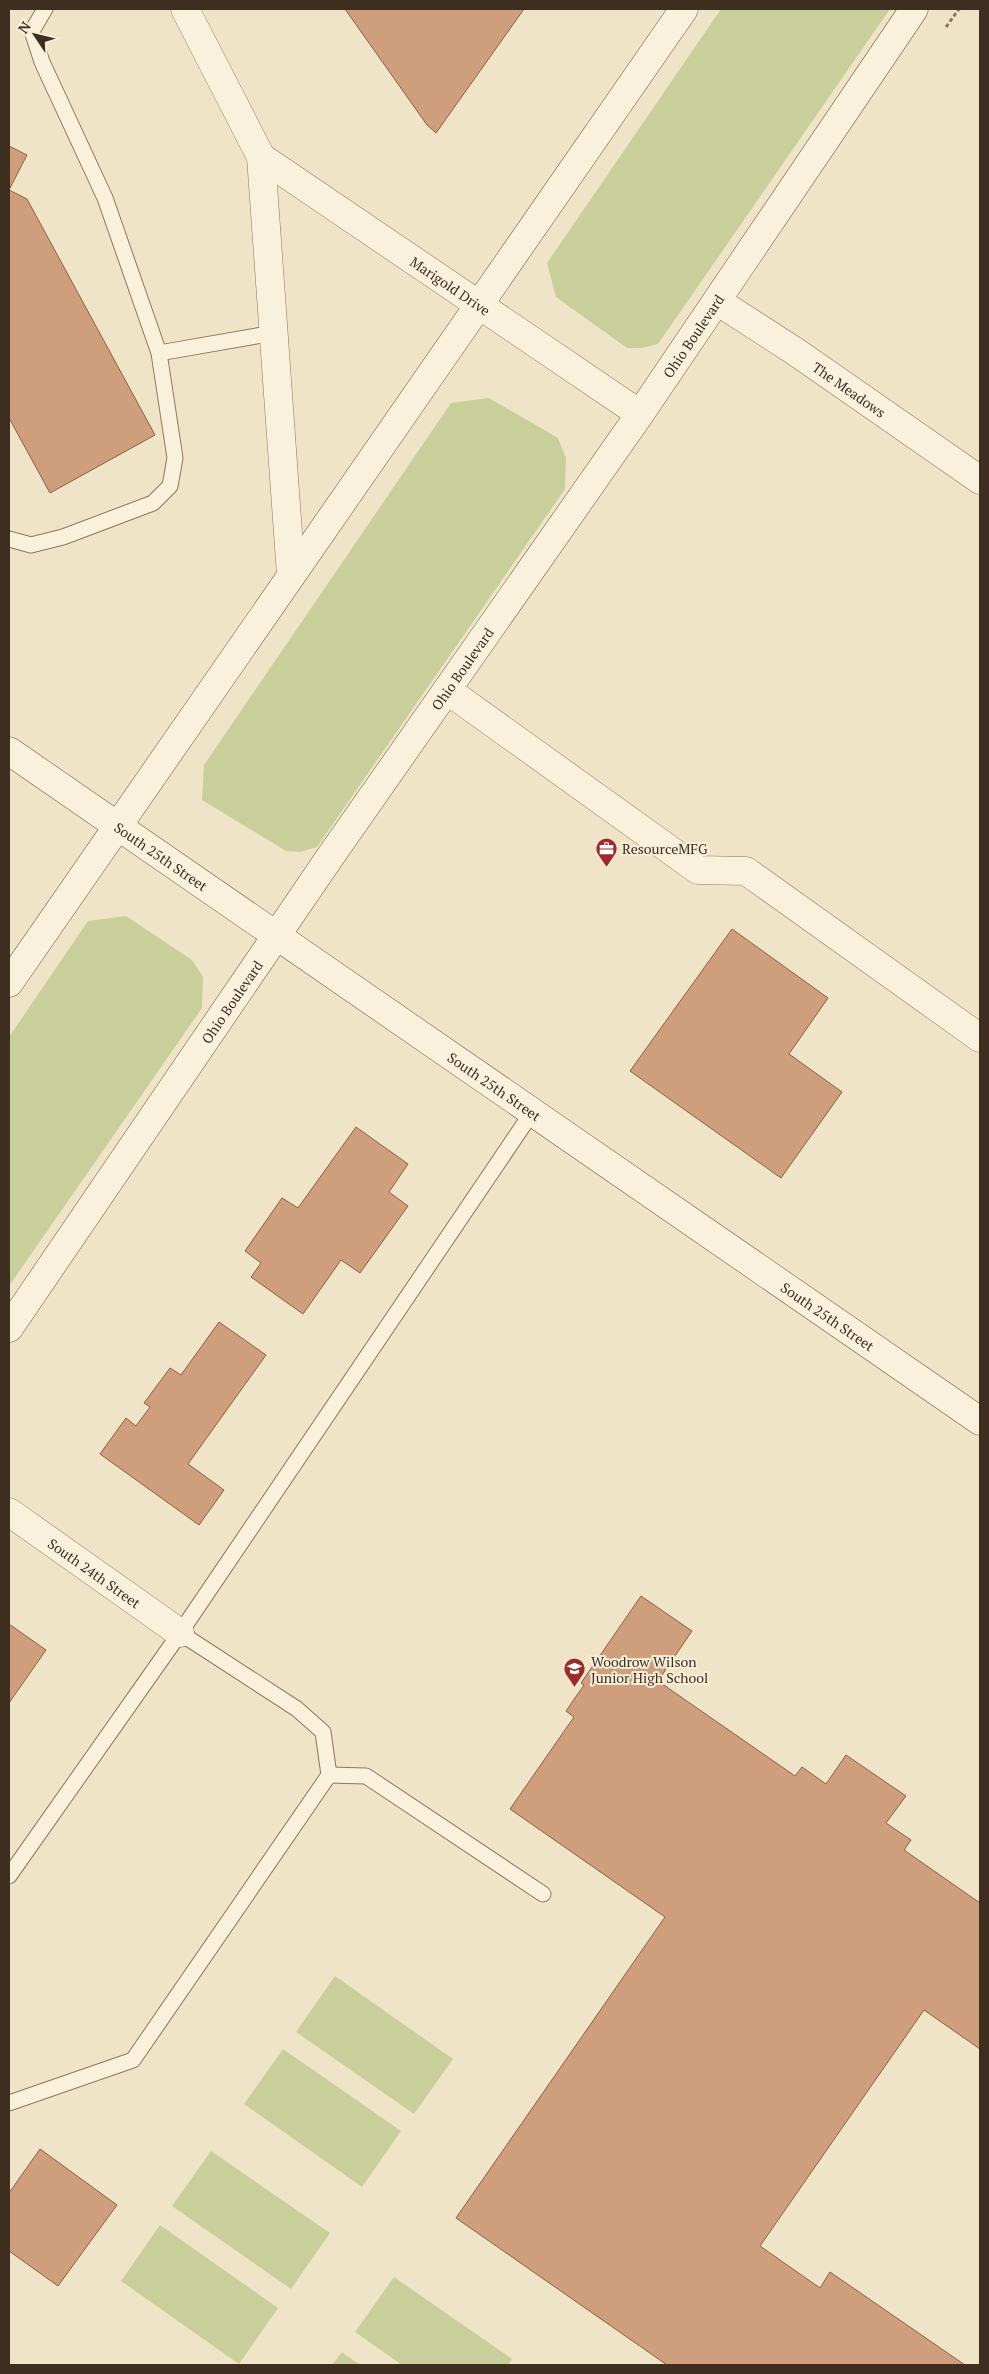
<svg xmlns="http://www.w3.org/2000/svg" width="989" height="2374" font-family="'PT Serif',serif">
	<rect width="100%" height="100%" fill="#f0e4c8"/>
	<g fill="#c9cf9b">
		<polygon points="721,9 890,9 658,344 641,348 627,348 556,297 547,263"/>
		<polygon points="489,398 558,438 566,458 565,489 317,847 300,852 286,851 202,800 204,765 451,403"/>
		<polygon points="126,916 192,960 203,977 202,1008 9,1286 9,1037 88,921"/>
		<polygon points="335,1976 453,2059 414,2114 296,2032"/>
		<polygon points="283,2049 401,2131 362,2187 244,2104"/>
		<polygon points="211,2151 330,2233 291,2289 172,2206"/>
		<polygon points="160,2225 278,2308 239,2364 121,2281"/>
		<polygon points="394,2277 512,2359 508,2365 402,2365 355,2332"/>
		<polygon points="342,2352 360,2365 332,2365"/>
	</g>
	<g fill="#cf9f7d" stroke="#8d5f41">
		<polygon points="345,9 524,9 436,133 427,125"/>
		<polygon points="9,146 27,155 9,190 27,199 155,435 50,493 9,418"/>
		<polygon points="732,929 828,998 789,1054 842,1092 781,1178 630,1071"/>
		<polygon points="356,1127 408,1164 389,1192 408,1206 360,1273 341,1260 303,1314 251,1277 261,1263 245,1251 282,1198 298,1208"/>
		<polygon points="219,1322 266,1355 188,1464 224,1490 199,1525 100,1454 126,1418 136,1426 150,1407 144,1403 170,1368 181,1375"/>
		<polygon points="641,1596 692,1631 658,1681 795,1776 802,1767 826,1784 846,1755 906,1796 886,1823 911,1840 904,1850 980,1903 980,2049 924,2010 760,2246 820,2288 830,2272 965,2365 667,2365 456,2218 665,1917 510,1809 574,1717 566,1711 584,1685 581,1683"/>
		<polygon points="9,1624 46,1650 9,1703"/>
		<polygon points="40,2149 117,2205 58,2286 9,2251 9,2193"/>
	</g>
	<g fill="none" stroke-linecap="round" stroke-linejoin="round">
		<defs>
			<g id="lane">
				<polyline points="159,353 274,333"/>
				<polyline points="9,539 31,545 63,537 153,503 170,486 175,458 159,353 105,198 42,62 32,31 45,9"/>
				<polyline points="329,1775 366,1776 543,1894"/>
				<polyline points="9,1876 180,1633 533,1111"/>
				<polyline points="9,2103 133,2060 329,1775 323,1732 297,1709 180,1633"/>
			</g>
			<g id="street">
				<polyline points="185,9 261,157 291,575"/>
				<path id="s1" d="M261 157 640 414"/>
				<path id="s2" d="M717 301 796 352 980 480"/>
				<polyline points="447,690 698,870 746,871 980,1038"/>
				<path id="s3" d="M9 1512 180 1633"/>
			</g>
			<g id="secondary">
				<path id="s4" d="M9 751 980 1421"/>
				<polyline points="9,983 684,9"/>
				<path id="s5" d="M9 1328 330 857 640 414 914 9"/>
			</g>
		</defs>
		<use href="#lane" stroke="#8d765c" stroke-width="17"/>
		<use href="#street" stroke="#8d765c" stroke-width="29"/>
		<use href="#secondary" stroke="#6f573f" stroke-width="29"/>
		<polyline stroke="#8d765c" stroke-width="3" stroke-dasharray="4 2.5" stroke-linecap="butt" points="946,27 959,9"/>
		<use href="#lane" stroke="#faf1dc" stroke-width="15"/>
		<use href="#street" stroke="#faf1dc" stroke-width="28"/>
		<use href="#secondary" stroke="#faf1dc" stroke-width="28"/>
	</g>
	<defs>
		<symbol id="office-pin" viewBox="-11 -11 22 30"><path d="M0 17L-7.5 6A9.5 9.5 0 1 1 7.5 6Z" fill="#9e2a2b" stroke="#f7eed8"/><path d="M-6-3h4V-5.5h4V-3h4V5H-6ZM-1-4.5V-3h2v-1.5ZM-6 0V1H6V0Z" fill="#fff"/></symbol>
		<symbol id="school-pin" viewBox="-11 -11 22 30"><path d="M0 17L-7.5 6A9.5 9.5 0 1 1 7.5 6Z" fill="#9e2a2b" stroke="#f7eed8"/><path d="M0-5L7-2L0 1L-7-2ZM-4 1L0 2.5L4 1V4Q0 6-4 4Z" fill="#fff"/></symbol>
	</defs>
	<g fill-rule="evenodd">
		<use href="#office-pin" x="594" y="836" width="25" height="34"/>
		<use href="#school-pin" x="562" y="1656" width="25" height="34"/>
	</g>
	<g text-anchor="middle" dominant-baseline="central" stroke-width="4" stroke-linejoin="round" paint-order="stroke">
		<g font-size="14" fill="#3d2e20" stroke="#f7eed8">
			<text stroke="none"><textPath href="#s1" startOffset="229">Marigold Drive</textPath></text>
			<text stroke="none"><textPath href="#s5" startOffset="1205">Ohio Boulevard</textPath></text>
			<text stroke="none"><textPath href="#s2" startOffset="159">The Meadows</textPath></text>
			<text stroke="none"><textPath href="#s5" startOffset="800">Ohio Boulevard</textPath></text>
			<text stroke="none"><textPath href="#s4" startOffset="185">South 25th Street</textPath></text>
			<text stroke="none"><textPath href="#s5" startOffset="395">Ohio Boulevard</textPath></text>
			<text stroke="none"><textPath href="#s4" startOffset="590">South 25th Street</textPath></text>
			<text stroke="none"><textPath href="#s4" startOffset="995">South 25th Street</textPath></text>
			<text stroke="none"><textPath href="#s3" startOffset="105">South 24th Street</textPath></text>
		</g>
		<g font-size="14" fill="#3d2e20" stroke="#f7eed8" text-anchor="start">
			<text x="622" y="848">ResourceMFG</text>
			<text x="591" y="1661">Woodrow Wilson<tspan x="591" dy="16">Junior High School</tspan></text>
		</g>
	</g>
	<rect width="989" height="2374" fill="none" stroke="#3d2e20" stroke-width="20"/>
	<g transform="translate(35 35) rotate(305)" stroke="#f7eed8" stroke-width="4" paint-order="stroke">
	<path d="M0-4L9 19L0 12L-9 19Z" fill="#3d2e20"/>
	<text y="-8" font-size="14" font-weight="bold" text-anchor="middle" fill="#3d2e20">N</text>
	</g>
</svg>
